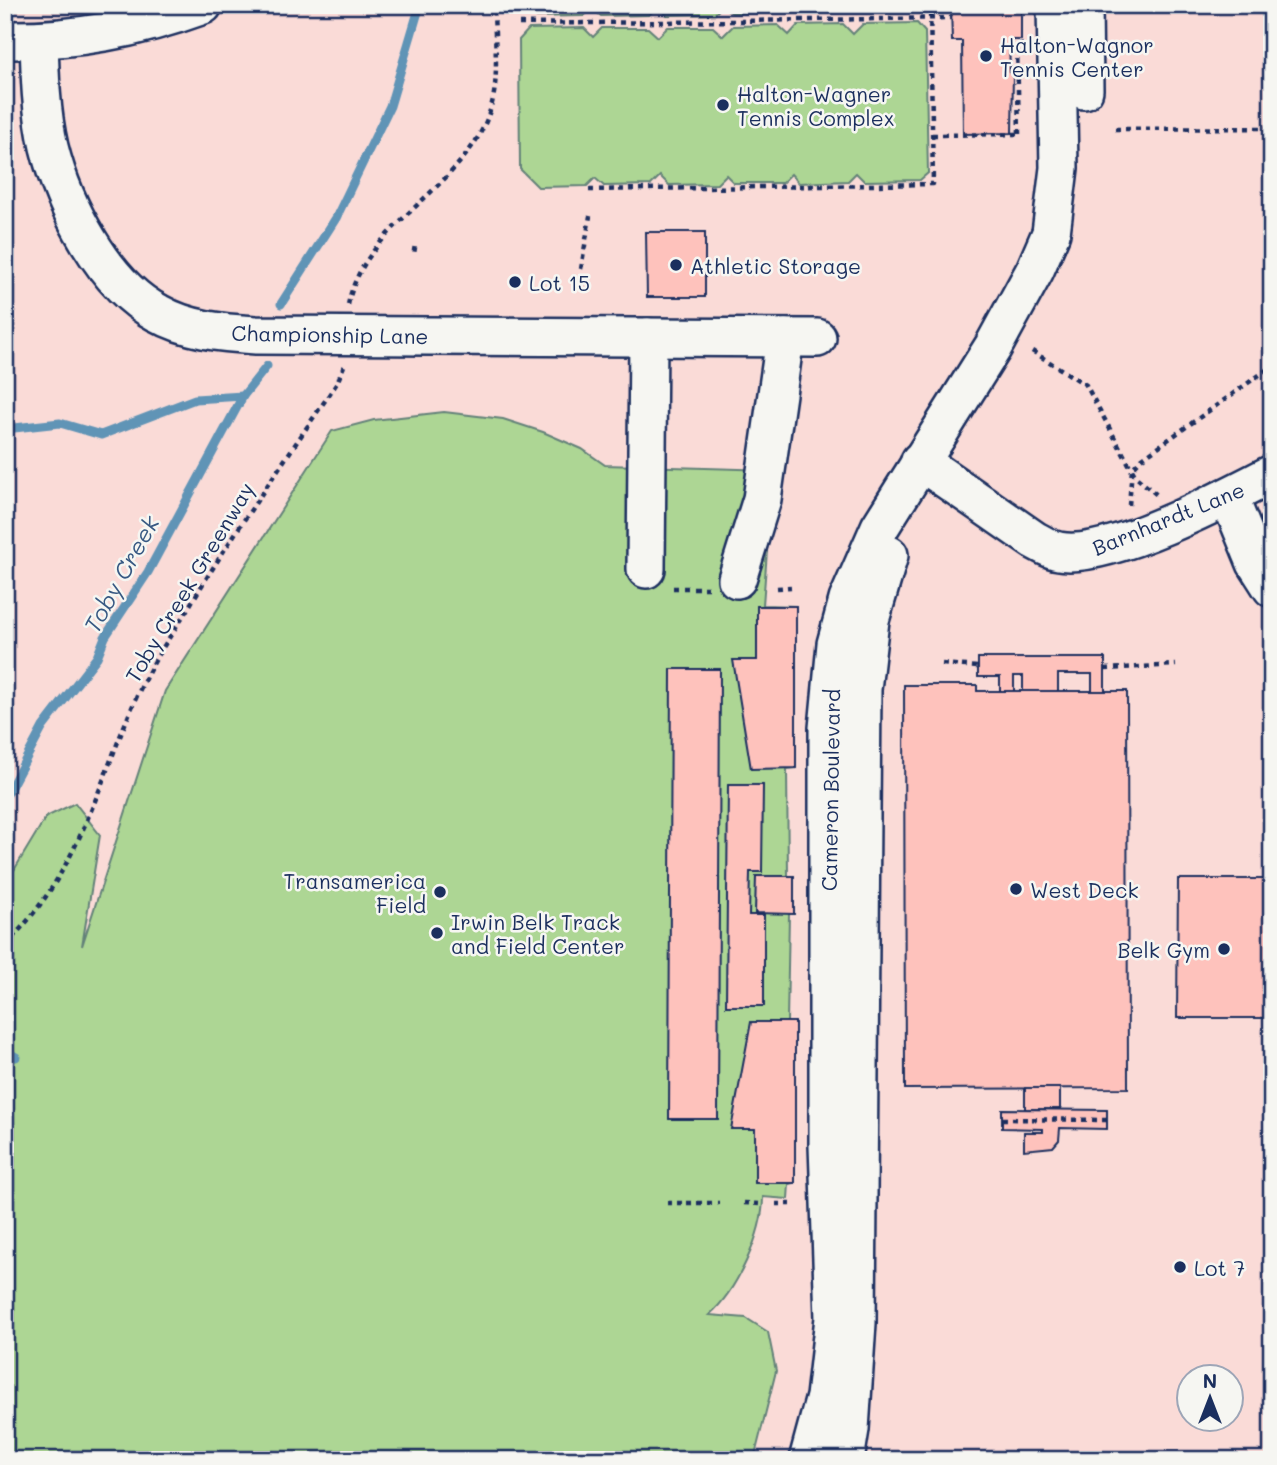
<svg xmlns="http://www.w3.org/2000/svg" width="1277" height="1465" font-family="Mali,sans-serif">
	<rect width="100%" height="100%" fill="#f8e6e2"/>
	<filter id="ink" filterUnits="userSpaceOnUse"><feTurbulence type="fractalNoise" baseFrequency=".0143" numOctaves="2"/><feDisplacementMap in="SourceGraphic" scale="14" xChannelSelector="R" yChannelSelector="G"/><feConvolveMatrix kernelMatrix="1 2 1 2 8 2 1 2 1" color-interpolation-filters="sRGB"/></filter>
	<g filter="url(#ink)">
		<path fill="#fadbd7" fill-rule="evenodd" d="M5 5H1272V1460H5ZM1190 1378H1232V1420H1190Z"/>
		<g fill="#add694" stroke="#648279" stroke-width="2">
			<polygon points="518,5 786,5 780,12 732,13 722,6 715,14 667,15 657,7 649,15 601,16 592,8 584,16 529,17"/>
			<polygon points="789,5 851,5 845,12 797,12"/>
			<polygon points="855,5 922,5 917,10 862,11"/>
			<polygon points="917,23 925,32 928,173 920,180 864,181 856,173 848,181 799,183 791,174 782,183 734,183 726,175 717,184 669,185 660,176 651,185 604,186 595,178 587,186 538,187 520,169 519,40 529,29 584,28 593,37 602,28 648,28 658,37 668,27 713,27 723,36 733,26 778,25 789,35 798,25 843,24 853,34 863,24"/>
			<path d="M444 412 503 419 543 432 582 449 605 465 773 470 763 605 796 606V768L787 769 788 876H794V914H789L787 1022H795V1183L789 1184 788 1199 763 1197C763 1234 736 1292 709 1315L746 1318 768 1332 776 1371 756 1451 752 1460H5V885L46 817 75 803 100 835 82 946 165 691 332 431 374 420Z"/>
		</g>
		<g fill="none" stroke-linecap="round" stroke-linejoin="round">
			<g stroke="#6194b6" stroke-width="9">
				<polyline points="281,304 336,218 390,106 420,5"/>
				<polyline points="5,429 60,423 101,435 195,399 243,396"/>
				<polyline points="5,798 43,727 97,657 105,637 148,572 243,396 267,366"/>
				<polyline points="5,1051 16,1057"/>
			</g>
		</g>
		<g fill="#fec2bc" stroke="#1b2f5e" stroke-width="2">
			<polygon points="951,5 1021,5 1021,40 1009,40 1010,73 1013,73 1012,133 963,134 962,41 952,41"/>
			<polygon points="646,232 705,232 705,297 647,297"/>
			<polygon points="757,606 796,606 796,768 751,769 733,660 757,660"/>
			<polygon points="978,658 1105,658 1105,691 1092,691 1092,674 1058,674 1058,691 1023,691 1023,676 1014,676 1014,691 1000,691 1000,677 978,677"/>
			<polygon points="671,669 720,669 718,1119 669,1119"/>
			<polygon points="904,685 977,685 977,691 1127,691 1128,1088 905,1089"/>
			<polygon points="728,785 763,785 762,872 750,872 749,915 764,915 764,1006 726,1006"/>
			<polygon points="756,876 794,876 794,914 755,913"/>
			<polygon points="1178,879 1272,879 1272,1018 1177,1018"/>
			<polygon points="751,1022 795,1022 795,1183 755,1183 755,1129 731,1129"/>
			<rect x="1025" y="1088" width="35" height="21"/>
			<polygon points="1002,1109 1107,1110 1107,1129 1060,1128 1059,1140 1053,1147 1024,1150 1024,1132 1043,1132 1043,1129 1002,1128"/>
		</g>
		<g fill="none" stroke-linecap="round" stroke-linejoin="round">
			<defs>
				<g id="minor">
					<polyline points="1083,5 1084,90"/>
					<path d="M5 40C75 41 137 29 203 5"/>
					<path d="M39 40C40 76 41 112 49 147 63 204 104 285 158 313 188 330 222 333 256 335L817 338"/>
					<path d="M920 461 1034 540C1042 544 1050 550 1059 551 1106 561 1228 497 1272 474"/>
					<polyline points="1229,497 1256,563 1272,588"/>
					<polyline points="646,569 648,337"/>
					<polyline points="737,579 762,499 785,338"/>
					<polyline points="808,1460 825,1397 834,1318 828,1145 828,728 836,644 848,600 880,527 993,347 1035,270 1051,233 1059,168 1056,5"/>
					<polyline points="845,1460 850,1429 857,1323 862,689 870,620 889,555"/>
				</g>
			</defs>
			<use href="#minor" stroke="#1b2f5e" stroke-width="42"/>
			<g stroke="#1b2f5e" stroke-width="4.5" stroke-dasharray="5 5" stroke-linecap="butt">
				<polyline points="519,24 951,18"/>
				<polyline points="1115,129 1272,128"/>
				<polyline points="1019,134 1017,45 1025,44"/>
				<polyline points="932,135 1019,134"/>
				<polyline points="589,190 933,184 930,5"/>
				<polyline points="412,249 418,250"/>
				<polyline points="581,269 590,216"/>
				<path d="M348 305C364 222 469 187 491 107 500 76 494 38 494 5"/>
				<polyline points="1032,351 1086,385 1136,477 1157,495"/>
				<polyline points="1129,505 1132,469 1141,459 1272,366"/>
				<polyline points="673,588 709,588"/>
				<polyline points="777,588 791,587"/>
				<polyline points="942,664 978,667"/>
				<polyline points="1105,669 1176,665"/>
				<path d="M5 945C84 868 98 778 143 683 156 656 174 631 190 605 236 529 287 457 337 383L344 366"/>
				<polyline points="1002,1119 1107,1120"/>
				<polyline points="667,1203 719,1203"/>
				<polyline points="744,1203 760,1204"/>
				<polyline points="776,1204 791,1204"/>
			</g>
			<use href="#minor" stroke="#f6f6f2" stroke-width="37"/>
		</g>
	</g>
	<g fill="#1b2f5e" stroke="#f6f6f2" stroke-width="2.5">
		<circle cx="986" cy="56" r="7"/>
		<circle cx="723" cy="105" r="7"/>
		<circle cx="676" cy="265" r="7"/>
		<circle cx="515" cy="282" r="7"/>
		<circle cx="1016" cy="889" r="7"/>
		<circle cx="440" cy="892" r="7"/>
		<circle cx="437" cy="933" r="7"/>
		<circle cx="1224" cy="949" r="7"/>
		<circle cx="1180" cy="1267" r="7"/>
	</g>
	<g text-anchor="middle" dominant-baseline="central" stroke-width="5" stroke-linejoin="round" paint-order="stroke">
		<g font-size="21" fill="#1b2f5e" stroke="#f6f6f2" text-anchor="start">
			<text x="1000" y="44">Halton-Wagnor<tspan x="1000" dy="24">Tennis Center</tspan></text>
			<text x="737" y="93">Halton-Wagner<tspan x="737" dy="24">Tennis Complex</tspan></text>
			<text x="690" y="265">Athletic Storage</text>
			<text x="529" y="282">Lot 15</text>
			<text x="426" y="880" text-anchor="end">Transamerica<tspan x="426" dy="24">Field</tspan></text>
			<text x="1030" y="889">West Deck</text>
			<text x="451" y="921">Irwin Belk Track<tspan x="451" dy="24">and Field Center</tspan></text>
			<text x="1210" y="949" text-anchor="end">Belk Gym</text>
			<text x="1194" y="1267">Lot 7</text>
		</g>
		<g font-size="21" fill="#1b2f5e" stroke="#f6f6f2">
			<text transform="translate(330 334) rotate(1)">Championship Lane</text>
			<text transform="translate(1168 518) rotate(-22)">Barnhardt Lane</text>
			<text transform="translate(189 582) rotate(-59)">Toby Creek Greenway</text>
			<text transform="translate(830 790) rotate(-89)">Cameron Boulevard</text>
		</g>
		<g font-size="23" font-style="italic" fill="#385983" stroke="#f6f6f2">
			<text transform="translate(121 574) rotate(-61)">Toby Creek</text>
		</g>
	</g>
	<rect width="1277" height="1465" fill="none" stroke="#f6f6f2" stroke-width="28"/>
	<rect x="14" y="14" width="1249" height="1437" fill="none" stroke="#1b2f5e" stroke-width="2.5" filter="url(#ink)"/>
	<g transform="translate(1210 1398)"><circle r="33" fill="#f6f6f2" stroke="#9ea6b7" stroke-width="2"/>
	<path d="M0-5L12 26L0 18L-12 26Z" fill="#1b2f5e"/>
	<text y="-10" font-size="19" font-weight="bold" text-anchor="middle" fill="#1b2f5e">N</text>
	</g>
</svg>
